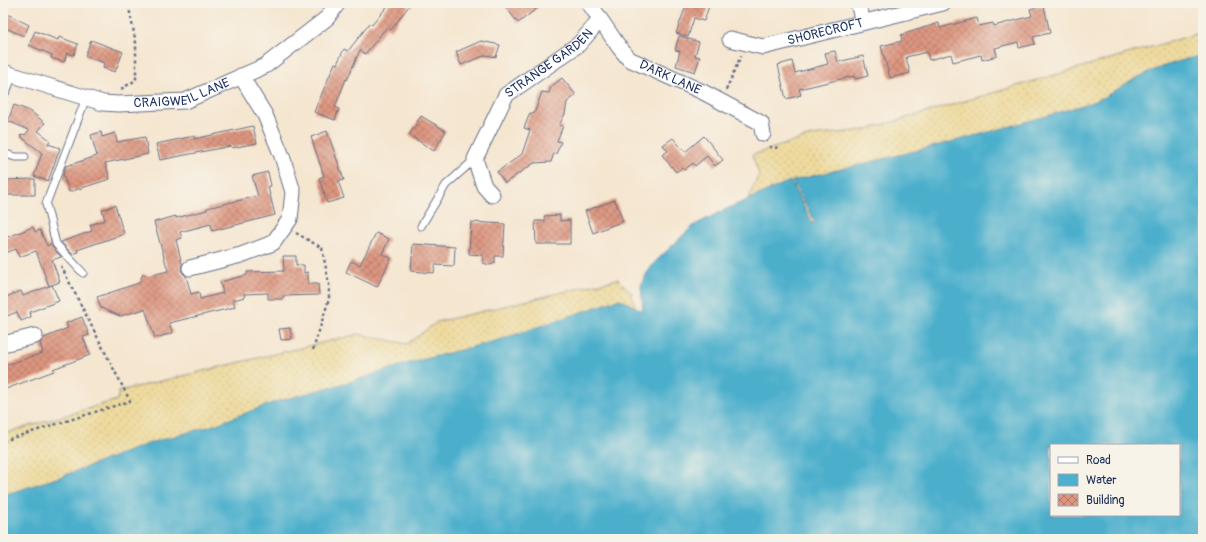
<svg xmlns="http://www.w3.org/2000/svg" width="1206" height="542" font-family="Pangolin,sans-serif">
	<defs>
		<pattern id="sand-dots" width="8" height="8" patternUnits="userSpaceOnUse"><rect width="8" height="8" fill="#eeda9e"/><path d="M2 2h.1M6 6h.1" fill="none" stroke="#ccbb8a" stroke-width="1.8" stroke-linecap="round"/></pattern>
		<pattern id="building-cross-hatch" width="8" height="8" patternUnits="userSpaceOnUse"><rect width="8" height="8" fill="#dd957f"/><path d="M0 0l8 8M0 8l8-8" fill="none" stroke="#b27a6b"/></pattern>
	</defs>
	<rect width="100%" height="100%" fill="#f7f3e8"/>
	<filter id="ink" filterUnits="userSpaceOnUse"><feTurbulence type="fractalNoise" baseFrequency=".025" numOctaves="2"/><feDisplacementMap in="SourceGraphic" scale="8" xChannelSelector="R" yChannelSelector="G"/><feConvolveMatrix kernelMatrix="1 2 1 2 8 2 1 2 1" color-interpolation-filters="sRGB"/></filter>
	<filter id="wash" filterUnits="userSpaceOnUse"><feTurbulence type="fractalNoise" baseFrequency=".012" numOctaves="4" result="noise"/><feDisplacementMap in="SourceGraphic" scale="16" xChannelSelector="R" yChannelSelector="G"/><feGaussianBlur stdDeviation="0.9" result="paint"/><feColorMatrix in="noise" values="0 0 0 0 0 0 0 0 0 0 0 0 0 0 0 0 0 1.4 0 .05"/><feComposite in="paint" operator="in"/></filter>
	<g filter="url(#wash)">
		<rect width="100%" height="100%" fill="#f5e6d0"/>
		<polygon fill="url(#sand-dots)" stroke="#84847e" points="1203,32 1203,147 642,351 421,417 49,539 3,539 3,434 117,400 119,391 359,334 407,344 437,322 618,279 631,292 644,337 654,275 701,247 701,222 745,207 759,174 752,155 811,136 865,130"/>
		<path fill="#4cafcc" stroke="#346f95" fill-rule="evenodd" d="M1203 55V539H3V495L60 477 153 442 211 426 278 401 349 382 406 364 499 340 620 299 643 311 641 286 647 273 654 263 692 227 694 228 693 226 722 211 790 181 813 224 815 222 792 181C891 157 990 134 1086 104 1110 97 1124 83 1145 74 1164 65 1183 60 1203 55ZM1051 445H1179V515H1051Z"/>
		<g id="blocks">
			<g fill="url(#building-cross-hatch)">
				<polygon points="390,3 411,3 391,30 387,27 365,54 360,50 347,80 346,79 335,107 339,109 335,120 314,112 335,63 337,64 344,49 348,51 370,23 372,25"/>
				<polygon points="503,3 544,3 518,23"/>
				<polygon points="687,3 710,3 704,21 694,18 688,37 676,33"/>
				<polygon points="1044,6 1050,33 1033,37 1035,44 1019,48 1018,42 995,48 997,56 982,60 981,55 953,62 951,54 929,60 927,52 906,57 910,73 890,78 881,46 902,41 901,35 939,23 940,28 977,18 979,26 993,23 994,26 1032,16 1030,9"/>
				<polygon points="3,12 29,25 24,36 3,27"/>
				<polygon points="35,31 58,40 59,37 78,44 74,55 67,53 64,62 51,58 52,55 29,45"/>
				<polygon points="679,36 699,42 695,56 700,57 695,72 676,66 680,51 675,50"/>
				<polygon points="91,40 123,52 115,72 103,68 104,63 85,56"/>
				<polygon points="481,41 500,45 496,57 486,55 461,65 456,52"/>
				<polygon points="835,51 838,62 863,56 868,76 855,79 854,76 799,89 801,95 786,99 778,65 792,61 795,73 828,64 825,53"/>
				<polygon points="562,78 576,95 567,102 565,114 559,125 563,126 557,141 561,142 556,154 554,153 551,162 534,163 505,183 497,172 522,154 530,130 524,128 530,113 534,114 542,92 549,93 551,87"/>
				<polygon points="14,105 30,111 45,123 38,131 50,140 48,144 60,148 48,181 34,176 42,153 20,136 22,134 25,135 29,130 8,121"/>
				<polygon points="421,116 446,131 434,151 409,135"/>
				<polygon points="253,126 257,143 232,148 231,146 160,160 156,144 194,136 194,139"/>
				<polygon points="327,131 344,180 338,181 344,198 327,203 319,178 324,176 311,137"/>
				<polygon points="101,132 102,137 115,133 117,142 145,137 148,154 105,163 110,179 69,192 63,174 66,166 97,156 91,135"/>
				<polygon points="704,136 723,160 715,166 707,156 695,166 693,163 684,170 682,168 676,172 662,155 668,151 663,145 673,138 685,152"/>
				<polygon points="268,172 271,186 268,187 275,215 212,231 211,224 180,232 182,238 176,240 182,264 181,271 186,276 191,294 199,292 200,299 223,293 220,282 247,275 247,272 284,271 283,256 296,256 296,265 304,265 304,273 308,272 308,284 318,284 319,295 283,296 283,299 268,299 268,293 244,294 245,297 233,300 235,307 169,323 173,333 155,338 145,309 120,316 101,308 97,297 139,283 143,274 148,276 168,271 154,222 176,216 176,218 207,210 207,208 258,196 252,176"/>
				<polygon points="35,179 35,195 3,195 3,180"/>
				<polygon points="615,200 623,221 593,233 585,211"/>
				<polygon points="115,205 124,234 77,250 78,252 72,254 61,242 92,231 90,225 105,220 102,210"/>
				<polygon points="560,215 560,221 570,220 570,244 536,244 535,221 545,221 544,216"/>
				<polygon points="471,222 505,224 503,256 495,256 495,263 490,265 483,263 483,255 469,254"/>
				<polygon points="33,227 35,232 40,230 47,246 51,244 61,257 52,260 60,282 49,286 36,251 19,257 16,249 3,254 3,239"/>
				<polygon points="376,233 389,239 382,254 391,258 377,287 346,272 351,261 360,265"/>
				<polygon points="413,244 455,247 454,266 435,265 434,273 411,271"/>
				<polygon points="52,285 59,301 30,312 31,317 21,321 17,312 7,316 6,314 3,315 3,298 21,291 23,296"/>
				<polygon points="82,317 89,335 83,337 90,355 53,369 54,371 3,390 3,366 43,353 40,343 44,338 68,328 66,323"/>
				<polygon points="290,328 292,339 281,340 279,329"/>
			</g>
		</g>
	</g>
	<g filter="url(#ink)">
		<use href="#blocks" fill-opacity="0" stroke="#676f86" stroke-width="1"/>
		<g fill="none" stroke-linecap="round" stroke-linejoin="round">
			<defs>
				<g id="service">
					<polyline points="3,153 15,157 25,157"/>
					<polyline points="421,226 446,185 475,159"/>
					<polyline points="83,273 56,244 46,204 86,98"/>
				</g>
				<g id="minor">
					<path id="s1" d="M589 3 619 47 629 59 703 92 761 123 763 134"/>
					<polyline points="858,3 863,22"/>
					<path id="s2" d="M730 39 763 47 943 3"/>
					<path id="s3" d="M3 72 103 103 118 104 185 101 265 66 327 18 338 3"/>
					<polyline points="3,89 9,74"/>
					<path id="s4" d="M492 195 484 186 475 159 506 95 579 44 600 20"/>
					<polyline points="190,268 241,255 273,243 290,219 293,192 282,156 265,115 241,76"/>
					<polyline points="3,344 35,336"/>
				</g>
			</defs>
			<use href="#service" stroke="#676f86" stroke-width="9"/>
			<use href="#minor" stroke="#676f86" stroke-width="17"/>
			<g stroke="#676f86" stroke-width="2.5" stroke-dasharray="3 3" stroke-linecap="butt">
				<polyline points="121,89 136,80 136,43 129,8 130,3"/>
				<polyline points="726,90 741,56"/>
				<polyline points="769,147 778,148"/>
				<polyline points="296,233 322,248 329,284 329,299 313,350"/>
				<polyline points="3,441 130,401 61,266"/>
			</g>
			<use href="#service" stroke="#fff" stroke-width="7"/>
			<use href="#minor" stroke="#fff" stroke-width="15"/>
		</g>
	</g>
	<g text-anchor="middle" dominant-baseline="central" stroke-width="3" stroke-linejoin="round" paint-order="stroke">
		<g font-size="13" fill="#1b2f5e" stroke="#f7f3e8">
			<text stroke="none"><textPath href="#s2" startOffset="98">SHORECROFT</textPath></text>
			<text stroke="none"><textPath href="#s4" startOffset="165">STRANGE GARDEN</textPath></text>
			<text stroke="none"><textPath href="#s1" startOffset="114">DARK LANE</textPath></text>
			<text stroke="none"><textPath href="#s3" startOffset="185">CRAIGWEIL LANE</textPath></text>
		</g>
	</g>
	<rect width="1206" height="542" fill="none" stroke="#f7f3e8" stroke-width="16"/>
	<rect x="1050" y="444" width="130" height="72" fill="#f7f3e8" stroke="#9fa5b1"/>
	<rect x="1058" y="457" width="20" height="6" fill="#ffffff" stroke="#9fa5b1"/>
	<text x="1086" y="464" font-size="12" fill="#1b2f5e">Road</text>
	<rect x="1058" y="474" width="20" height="12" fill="#4cafcc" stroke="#9fa5b1"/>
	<text x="1086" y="484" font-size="12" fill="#1b2f5e">Water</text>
	<rect x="1058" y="494" width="20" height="12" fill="url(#building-cross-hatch)" stroke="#9fa5b1"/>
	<text x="1086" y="504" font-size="12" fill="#1b2f5e">Building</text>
</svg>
